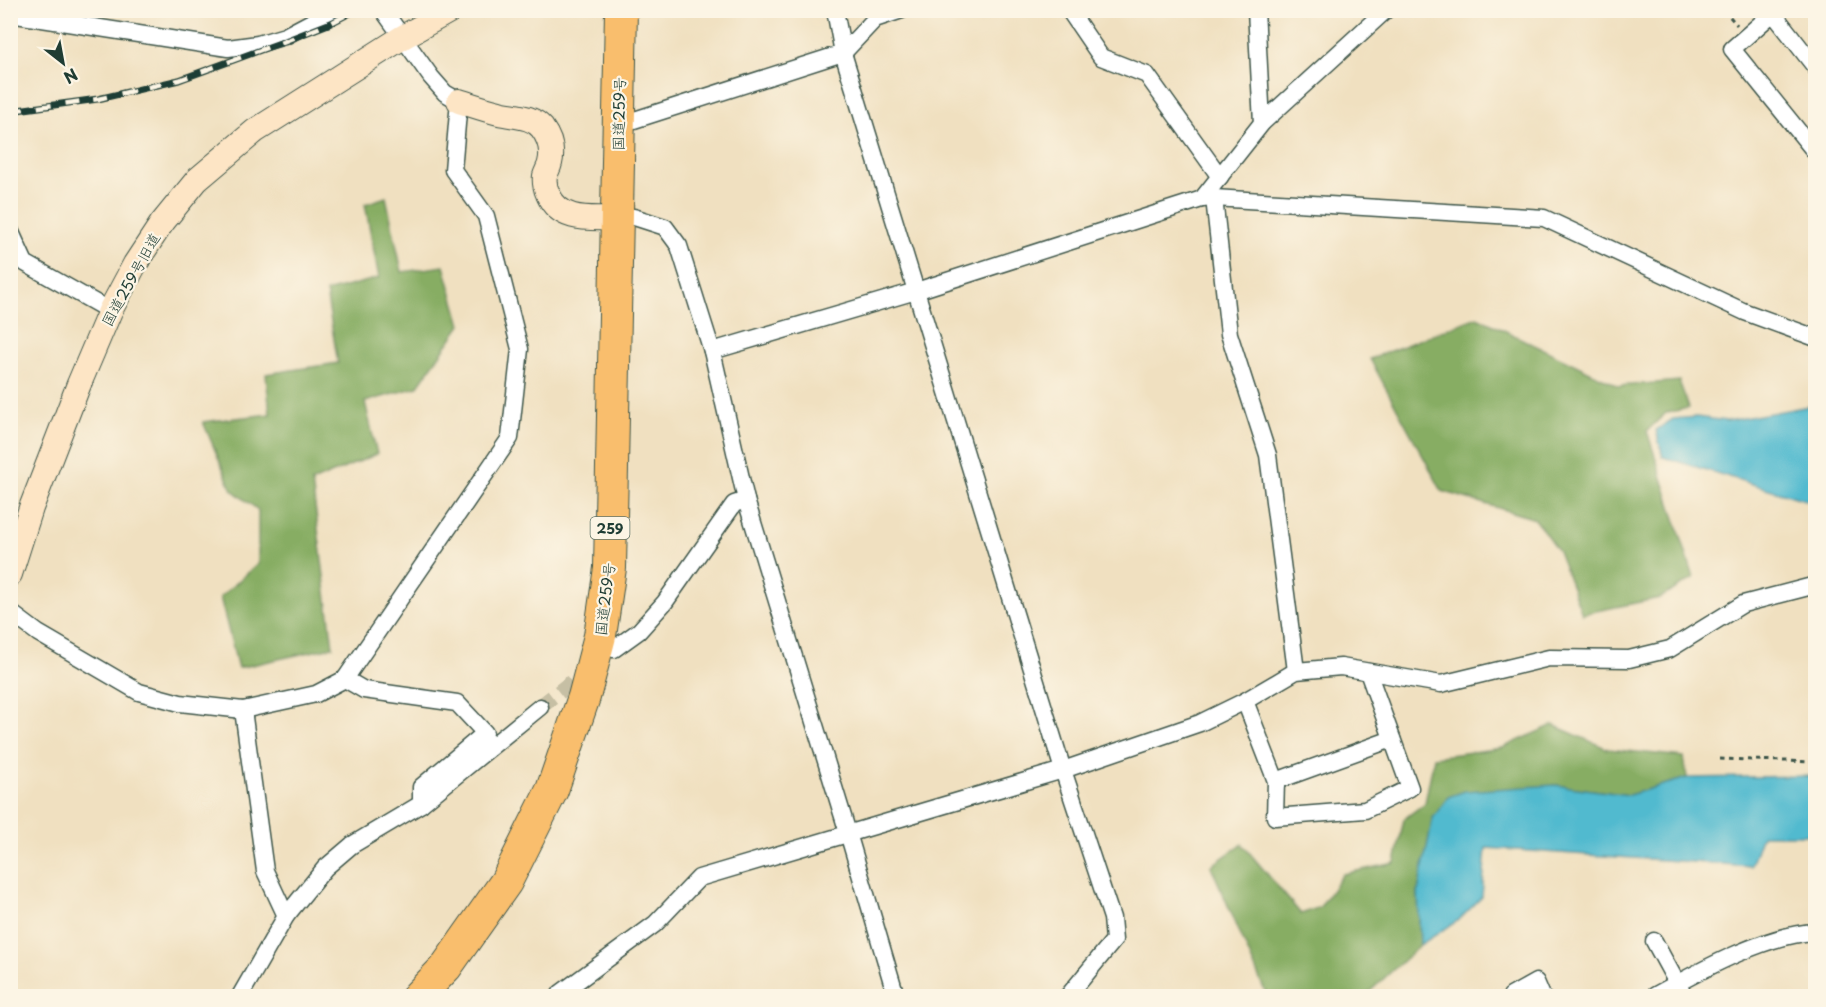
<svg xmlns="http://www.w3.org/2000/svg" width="1826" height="1007" font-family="'Playpen Sans','Klee One',sans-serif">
	<rect width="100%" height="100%" fill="#fcf5e5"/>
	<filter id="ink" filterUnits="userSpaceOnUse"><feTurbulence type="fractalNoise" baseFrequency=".0167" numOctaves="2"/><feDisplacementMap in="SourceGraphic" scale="12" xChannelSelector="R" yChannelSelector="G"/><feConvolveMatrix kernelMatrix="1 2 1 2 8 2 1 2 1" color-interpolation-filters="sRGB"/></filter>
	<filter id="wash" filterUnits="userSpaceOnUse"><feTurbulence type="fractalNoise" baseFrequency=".008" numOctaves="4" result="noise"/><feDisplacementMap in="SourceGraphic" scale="24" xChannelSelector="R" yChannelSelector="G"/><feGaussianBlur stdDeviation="1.35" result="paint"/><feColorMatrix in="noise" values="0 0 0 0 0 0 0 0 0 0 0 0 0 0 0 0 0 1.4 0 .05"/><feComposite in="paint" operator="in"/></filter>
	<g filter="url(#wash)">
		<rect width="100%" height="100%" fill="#f0e0c0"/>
		<polygon fill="#d1bdc9" points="1815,850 1816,883 1815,883 1806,859 1810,851"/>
		<g fill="#87ad63" stroke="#53754c" stroke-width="1.5">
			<polygon points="386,197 402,272 444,266 461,325 417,387 365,402 377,454 312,482 333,647 238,668 220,597 258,564 258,510 232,490 203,422 270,414 266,374 338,363 326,292 379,278 365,204"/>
			<polygon points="1477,317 1619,386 1679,381 1689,408 1666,413 1647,431 1694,578 1660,598 1582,614 1558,551 1535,519 1442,491 1370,359"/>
			<polygon points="1553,725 1608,749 1684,757 1687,778 1629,795 1555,785 1433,818 1418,891 1420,945 1365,996 1267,996 1211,866 1242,844 1301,914 1320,907 1343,874 1395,863 1404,819 1425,803 1434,757 1502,748"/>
		</g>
		<g fill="#51bacf" stroke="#387c82" stroke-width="1.5">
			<polygon points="1815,405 1815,503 1663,457 1656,430 1673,419 1696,417 1727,421"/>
			<polygon points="1815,776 1815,835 1762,835 1751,866 1486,848 1482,897 1459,920 1420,945 1418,891 1433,818 1448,797 1465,791 1555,785 1629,795 1687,778"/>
		</g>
	</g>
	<g filter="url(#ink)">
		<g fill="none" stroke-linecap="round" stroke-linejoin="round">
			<polyline stroke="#c6bfa4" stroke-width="16" stroke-dasharray="16 8" stroke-linecap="butt" points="540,707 590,668"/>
			<defs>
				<g id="street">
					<polyline points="835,10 843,53 1063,770 1112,918 1114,940 1068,996"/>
					<polyline points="1069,10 1101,57 1147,75 1220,177"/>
					<polyline points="1256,10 1262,123"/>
					<polyline points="10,14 228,48 258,44 285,36 334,10"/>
					<polyline points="1816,68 1773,13 1732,49 1816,153"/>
					<polyline points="617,123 631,121 843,53 875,19 902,10"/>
					<polyline points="1214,198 1229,334 1268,455 1296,671"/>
					<polyline points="1202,199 1262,123 1386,10"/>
					<polyline points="617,218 634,217 665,227 679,246 712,351 746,500 848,833 896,996"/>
					<polyline points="10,230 25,263 110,311"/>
					<polyline points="712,351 916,291 1202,199 1214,198 1544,218 1745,312 1816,338"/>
					<polyline points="10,612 38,633 139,692 180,703 243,710 316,694 345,679 510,438 520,349 486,216 453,170 459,101 445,93 431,77 383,10"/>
					<polyline points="614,649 639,631 665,602 734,504 746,500"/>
					<polyline points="345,679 364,690 457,703 485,733 421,787 421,804"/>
					<polyline points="1245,701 1276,781 1275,817 1365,810 1410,788 1368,672"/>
					<polyline points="243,710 265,871 286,916"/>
					<polyline points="1276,781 1392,739"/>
					<polyline points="1654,941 1684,996"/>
					<polyline points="240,996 286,916 325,868 352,845 421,804 540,707"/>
					<polyline points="559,996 561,993 655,924 699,878 1063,770 1200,723 1245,701 1296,671 1341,667 1441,684 1549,658 1629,659 1670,649 1743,604 1816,585"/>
					<polyline points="1511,996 1536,982 1542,996"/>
					<path d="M1654 996C1698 972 1765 934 1816 932"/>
				</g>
				<g id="secondary">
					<path d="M459 101C472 105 486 110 499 113 514 117 531 115 542 128 550 139 553 151 550 163 549 168 546 172 545 176 544 182 546 190 548 194 560 223 591 218 617 218"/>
					<polyline points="10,574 31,508 79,384 110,311 135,264 162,223 197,180 255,131 403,37 451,10"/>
				</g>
				<polyline id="highway" points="418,996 446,967 506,882 552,790 584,697 600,636 610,568 621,10"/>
			</defs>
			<use href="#street" stroke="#3e5549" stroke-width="19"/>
			<use href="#secondary" stroke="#3e5549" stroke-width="26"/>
			<use href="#highway" stroke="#3e5549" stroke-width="34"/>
			<g stroke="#3e5549" stroke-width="3" stroke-dasharray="4.5 4.5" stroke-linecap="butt">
				<polyline points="1724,10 1737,25"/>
				<polyline points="1720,759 1816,762"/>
			</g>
			<use href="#street" stroke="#fff" stroke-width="16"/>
			<use href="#secondary" stroke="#fde5c5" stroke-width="24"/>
			<use href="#highway" stroke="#f9be6d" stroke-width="32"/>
			<defs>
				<polyline id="rail" points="10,111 98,99 179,80 280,43 331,23 356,10"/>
			</defs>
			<use href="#rail" stroke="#1f3d34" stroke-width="7"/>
			<use href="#rail" stroke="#fcf5e5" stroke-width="4.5" stroke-dasharray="14" stroke-linecap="butt"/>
		</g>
	</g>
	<g text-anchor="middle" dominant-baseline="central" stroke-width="4.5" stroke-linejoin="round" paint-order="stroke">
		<rect fill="#fcf5e5" stroke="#617469" stroke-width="1.5" x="590.5" y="517" width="39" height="22" rx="4.5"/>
		<g font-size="14" font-weight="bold" fill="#1f3d34">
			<text x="610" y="528">259</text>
		</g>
		<g font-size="15" fill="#1f3d34" stroke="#fcf5e5">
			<text transform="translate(618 114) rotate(-89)">国道259号</text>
			<text transform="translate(130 279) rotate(-61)">国道259号旧道</text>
			<text transform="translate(604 599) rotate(-83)">国道259号</text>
		</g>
	</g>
	<rect width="1826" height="1007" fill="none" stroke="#fcf5e5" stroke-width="36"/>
	<g transform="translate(63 63) rotate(149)" stroke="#fcf5e5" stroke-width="4.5" paint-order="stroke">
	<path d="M0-4.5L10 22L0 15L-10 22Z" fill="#1f3d34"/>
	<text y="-9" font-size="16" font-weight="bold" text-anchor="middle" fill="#1f3d34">N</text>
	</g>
</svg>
